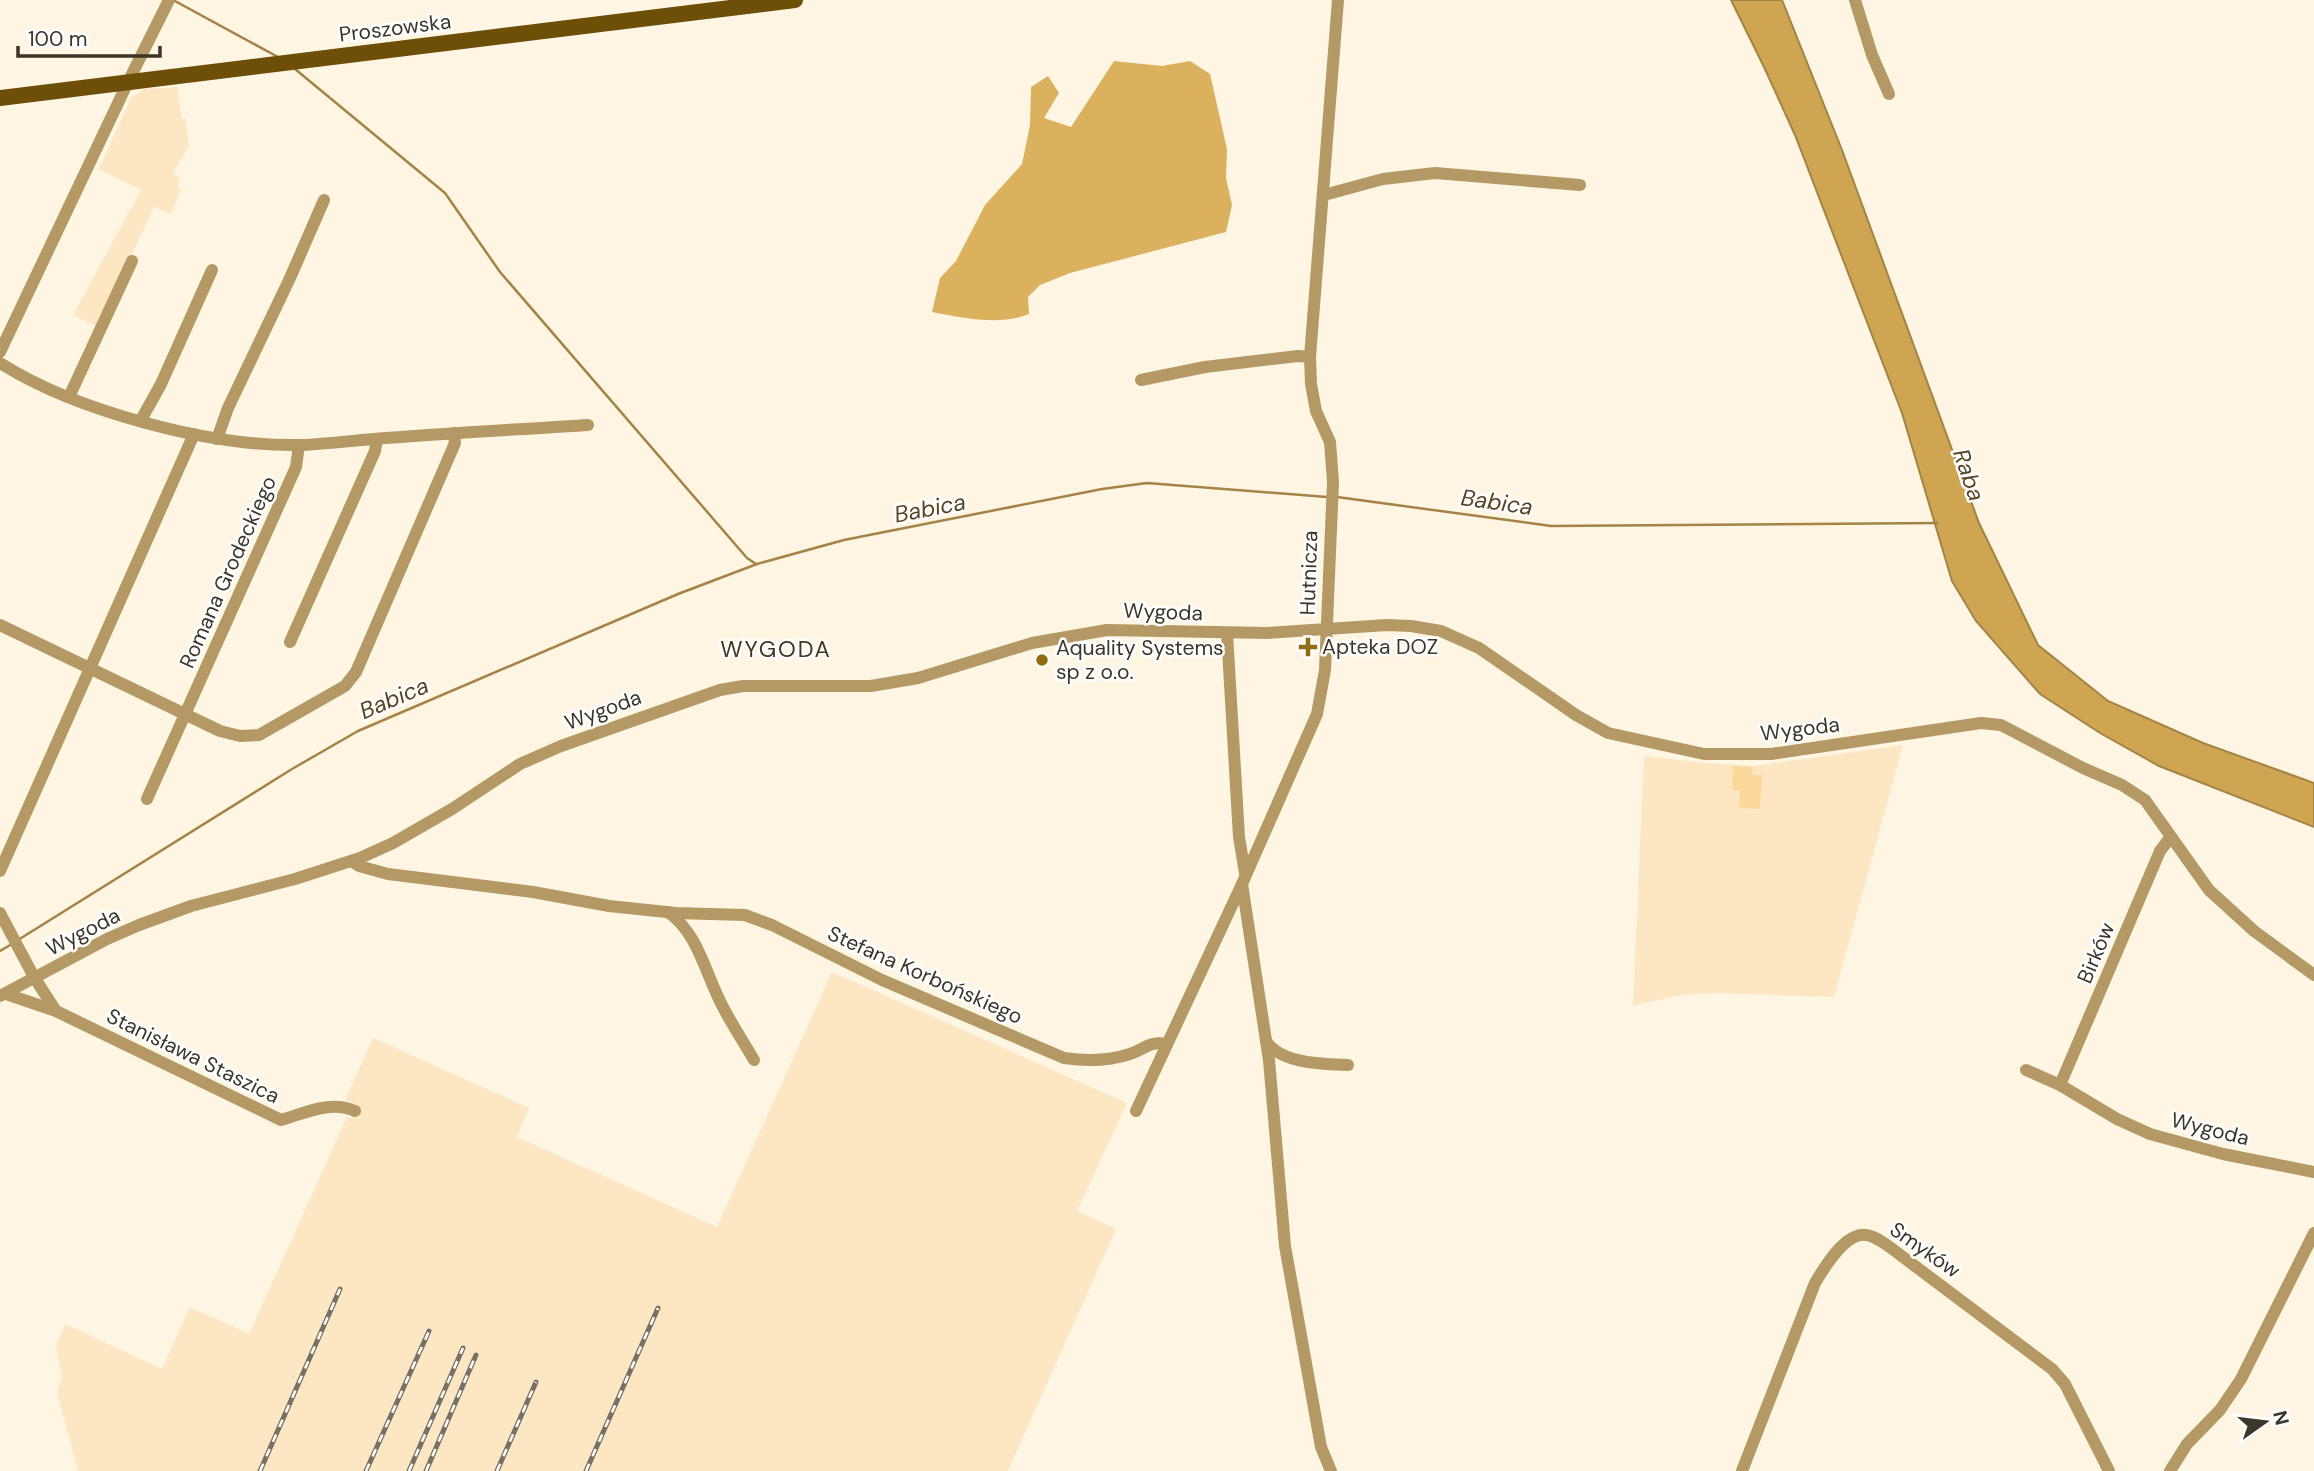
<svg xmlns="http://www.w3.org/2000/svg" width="2314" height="1471" font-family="'DM Sans',sans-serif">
	<rect width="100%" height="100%" fill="#fff5e3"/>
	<g fill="#fce7c2">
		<polygon points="177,87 182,119 186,119 189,145 173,174 180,178 177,187 181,190 171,214 154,207 98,327 73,315 141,190 99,169 131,98 144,89"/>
		<polygon points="1903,745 1834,997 1709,993 1676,996 1633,1006 1644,756 1705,763 1754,766"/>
		<polygon points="832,972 1127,1103 1077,1211 1116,1229 1008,1471 78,1471 57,1392 62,1377 56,1346 65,1324 162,1369 190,1307 249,1334 347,1117 352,1118 355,1111 357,1105 345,1100 373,1038 529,1108 517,1137 717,1227"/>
	</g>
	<polygon fill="#fad99b" points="1733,766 1753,767 1752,775 1762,775 1760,809 1739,808 1740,791 1732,790"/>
	<path fill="#dcb15d" d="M1114 61 1162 66 1190 61 1210 74 1227 149 1226 178 1232 205 1226 232 1070 273 1040 285 1028 297 1029 314C1001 326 962 318 932 312L940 278 956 261 985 205 1022 164 1030 125 1031 87 1048 76 1059 93 1044 118 1071 127Z"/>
	<polygon fill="#cfa551" stroke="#a38445" stroke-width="2" points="1731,0 1782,0 1842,150 1979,523 2038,645 2108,701 2203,743 2314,783 2314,827 2159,766 2100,733 2040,694 1976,621 1952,581 1902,413 1795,135 1764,67"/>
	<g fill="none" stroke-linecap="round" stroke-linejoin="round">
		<g stroke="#a38445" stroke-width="2.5">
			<polyline points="173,0 278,57"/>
			<polyline points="295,69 445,193 500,272 747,558 756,564"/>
			<polyline points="1337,497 1551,526 1937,523"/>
			<polyline points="18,940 292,769 358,731 678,594 757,564 844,540 1102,489 1147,483 1327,497"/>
			<polyline points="0,951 12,944"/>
		</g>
		<g stroke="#b59964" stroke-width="12">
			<polyline points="1855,0 1872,55 1889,94"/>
			<polyline points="1324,195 1383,179 1435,173 1580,185"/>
			<polyline points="0,352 128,82 169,0"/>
			<path d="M0 363C76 411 210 447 301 445 329 444 357 440 386 438 453 433 521 429 588 425"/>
			<polyline points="1141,380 1205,367 1298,356 1310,357"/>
			<polyline points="69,397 132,261"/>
			<polyline points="141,420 161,384 212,270"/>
			<polyline points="217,439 228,408 290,278 324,200"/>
			<polyline points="0,625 220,731 240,736 259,735 345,686 356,672 455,443 454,433"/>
			<polyline points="1227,633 1239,837 1245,873"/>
			<polyline points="290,642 375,451 377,439"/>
			<polyline points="147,799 296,467 299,445"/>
			<path d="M351 861 359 866 388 874 533 892 609 906 676 913 745 915 772 925 882 980 1064 1058C1085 1061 1109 1061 1130 1054 1145 1049 1149 1041 1166 1044"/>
			<polyline points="0,871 194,434"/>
			<polyline points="1242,884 1269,1060 1285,1246 1321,1447 1331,1471"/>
			<path d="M668 912C700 935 705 975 724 1009 733 1026 744 1043 754 1060"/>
			<path d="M0 913 34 977 56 1011 281 1120C305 1113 331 1100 355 1111"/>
			<polyline points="6,994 56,1011"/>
			<polyline points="0,996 107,939 139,925 191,906 295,879 360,858 393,843 452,809 520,764 561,746 720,690 743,686 871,686 918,678 1032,643 1107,630 1267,633 1387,625 1411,626 1441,631 1479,648 1576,715 1608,733 1704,754 1771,754 1981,723 2001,725 2083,768 2122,785 2145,800 2209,890 2254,931 2314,975"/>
			<path d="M1266 1041C1281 1064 1323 1064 1348 1065"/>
			<polyline points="2026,1070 2060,1085 2117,1119 2150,1134 2223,1154 2314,1172"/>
			<polyline points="2060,1085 2160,851 2170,838"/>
			<polyline points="1136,1111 1242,884 1317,714 1325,670 1333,482 1330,442 1316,411 1311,384 1310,357 1338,0"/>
			<path d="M1742 1471 1815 1283C1824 1268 1845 1232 1866 1235 1876 1236 1887 1245 1895 1251L2052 1369 2065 1384 2109 1471"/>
			<polyline points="2170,1471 2187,1444 2220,1410 2241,1379 2314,1233"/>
		</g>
		<polyline stroke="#6d4f08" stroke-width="16" points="0,98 795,0"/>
		<defs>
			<g id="rail">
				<polyline points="260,1471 340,1289"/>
				<polyline points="366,1471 429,1331"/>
				<polyline points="409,1471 463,1348"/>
				<polyline points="426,1471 476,1355"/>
				<polyline points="497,1471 536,1382"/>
				<polyline points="586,1471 658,1308"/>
			</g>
		</defs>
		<use href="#rail" stroke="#787163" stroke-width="5"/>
		<use href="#rail" stroke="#fff" stroke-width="2.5" stroke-dasharray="8" stroke-linecap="butt"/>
	</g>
	<g fill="#926c13" stroke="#fff" stroke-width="2.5">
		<path d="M1304.5 636.5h7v7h7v7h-7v7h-7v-7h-7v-7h7z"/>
		<circle cx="1042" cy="660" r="7"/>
	</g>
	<g text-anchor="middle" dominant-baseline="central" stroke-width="5" stroke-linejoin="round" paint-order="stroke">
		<g font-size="21" fill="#3c362a" stroke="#fff">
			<text transform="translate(395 28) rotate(-7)">Proszowska</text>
			<text transform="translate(228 572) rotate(-66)">Romana Grodeckiego</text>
			<text transform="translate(1309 573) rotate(-88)">Hutnicza</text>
			<text transform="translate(1163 612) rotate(2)">Wygoda</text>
			<text transform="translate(603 710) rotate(-20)">Wygoda</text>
			<text transform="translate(1800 729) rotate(-7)">Wygoda</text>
			<text transform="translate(83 932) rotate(-27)">Wygoda</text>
			<text transform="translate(2096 953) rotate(-67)">Birków</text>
			<text transform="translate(925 975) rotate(24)">Stefana Korbońskiego</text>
			<text transform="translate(193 1056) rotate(26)">Stanisława Staszica</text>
			<text transform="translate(2210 1129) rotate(14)">Wygoda</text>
			<text transform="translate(1925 1250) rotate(35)">Smyków</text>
		</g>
		<g font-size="21" fill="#3c362a" stroke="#fff" text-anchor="start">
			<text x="1322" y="647">Apteka DOZ</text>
			<text x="1056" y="648">Aquality Systems<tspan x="1056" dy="24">sp z o.o.</tspan></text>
		</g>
		<g font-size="23" font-style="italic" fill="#574521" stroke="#fff">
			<text transform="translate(1969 475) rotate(71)">Raba</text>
			<text transform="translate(1497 502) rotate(8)">Babica</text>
			<text transform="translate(930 508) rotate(-11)">Babica</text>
			<text transform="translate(394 698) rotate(-23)">Babica</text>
		</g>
		<g font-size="23" letter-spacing="2" fill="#43361c" stroke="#fff">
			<text x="776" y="649">WYGODA</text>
		</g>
	</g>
	<g transform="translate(2265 1422) rotate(76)" stroke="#ffffff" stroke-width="5" paint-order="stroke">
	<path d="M0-5L12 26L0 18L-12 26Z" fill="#3c362a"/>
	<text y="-10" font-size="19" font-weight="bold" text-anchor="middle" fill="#3c362a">N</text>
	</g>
	<path d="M18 46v10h142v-10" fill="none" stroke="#3c362a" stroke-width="3.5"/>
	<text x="28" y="46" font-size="21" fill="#3c362a" stroke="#ffffff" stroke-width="5" paint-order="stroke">100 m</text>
</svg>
